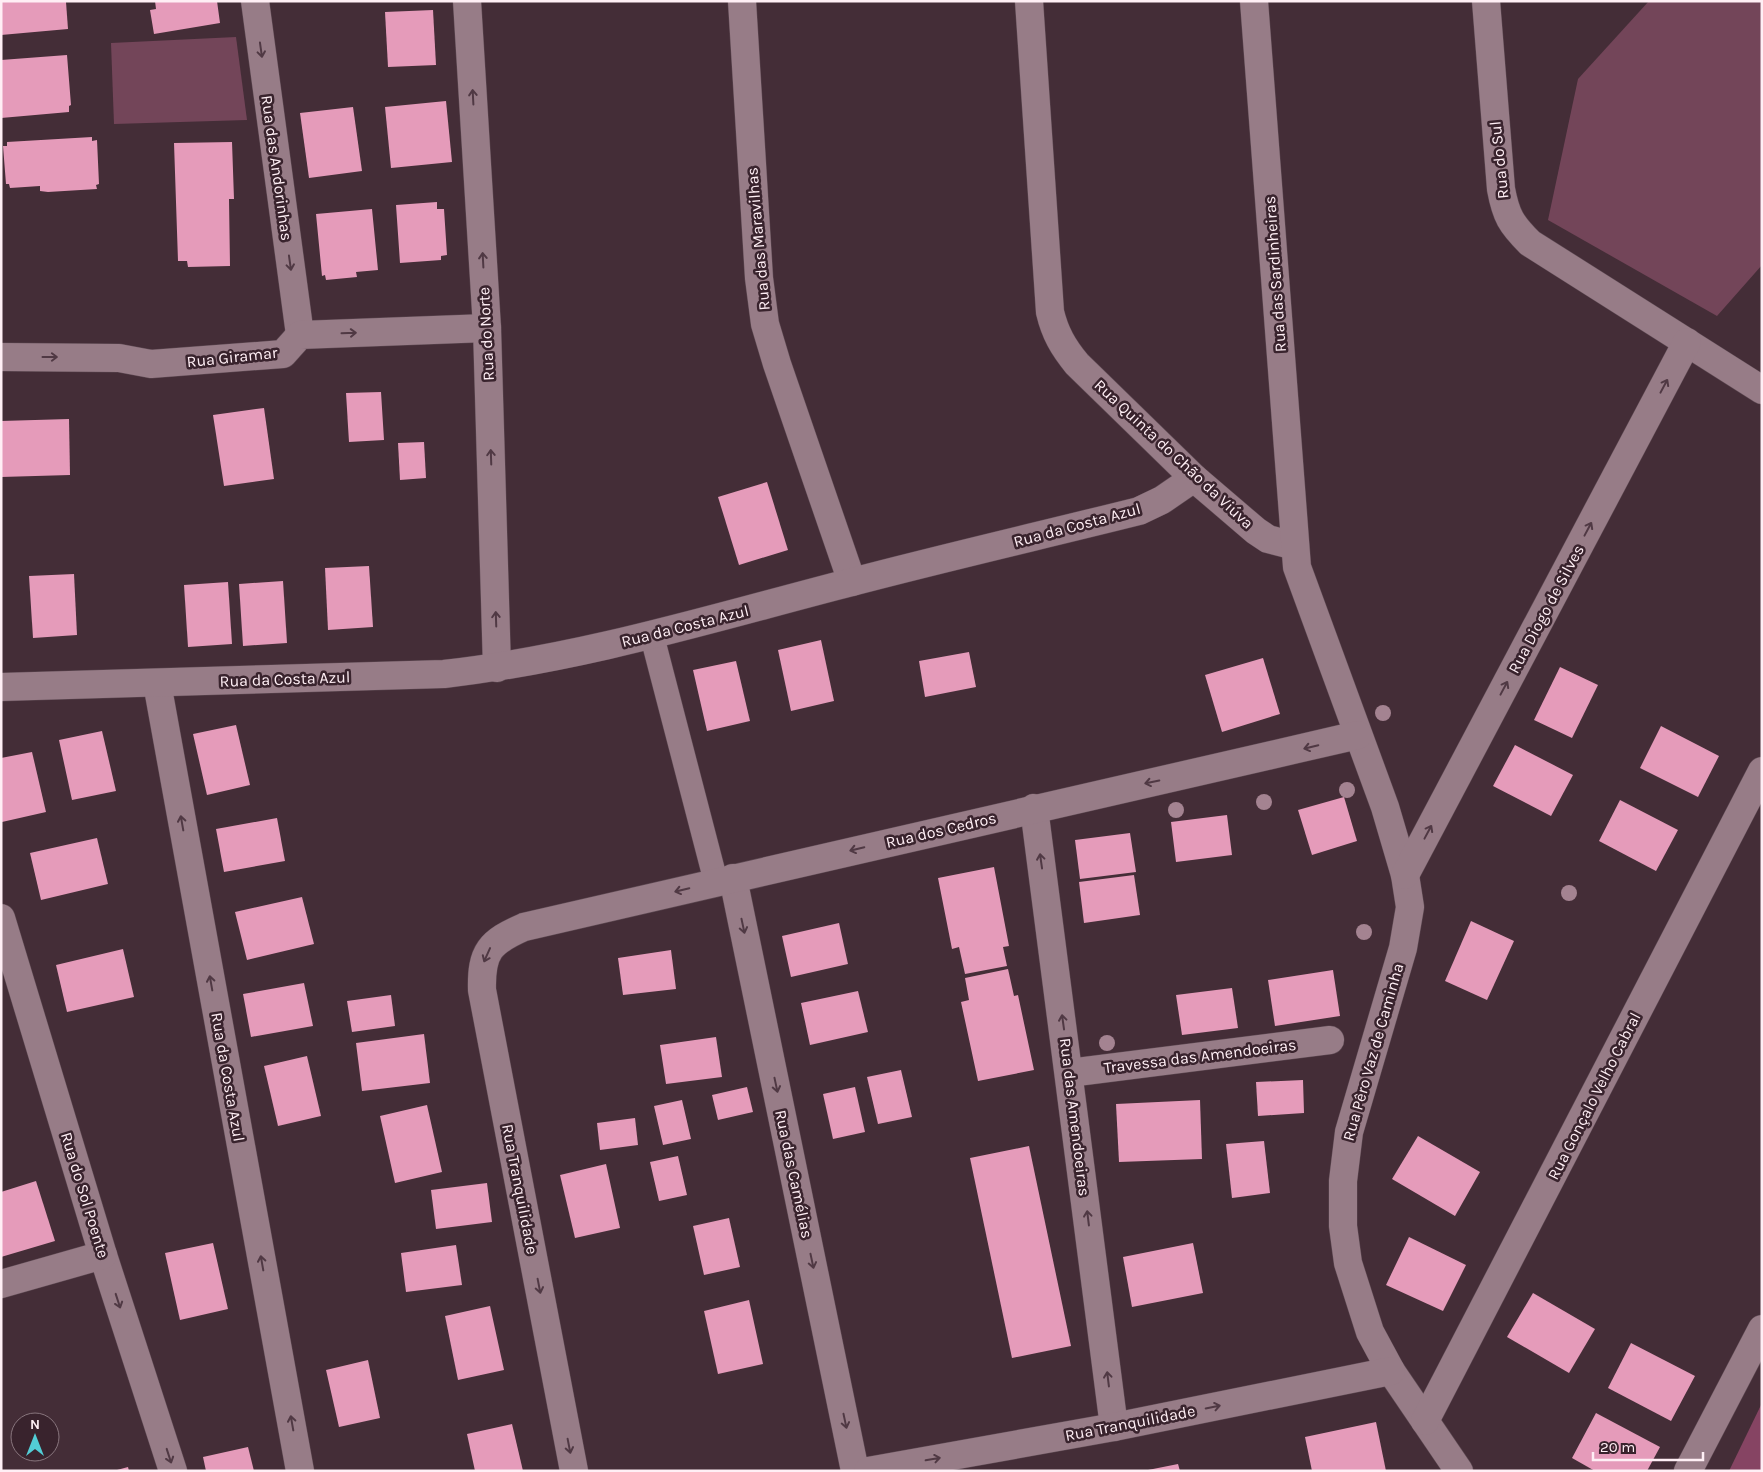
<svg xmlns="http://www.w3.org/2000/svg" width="1763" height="1472" font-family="Karla,sans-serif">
	<rect width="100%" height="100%" fill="#442d37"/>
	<g fill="#734559">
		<polygon points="1649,1 1762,1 1762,265 1717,316 1548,220 1578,79"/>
		<polygon points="236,37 247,120 114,124 111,43"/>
	</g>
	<polygon fill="#864463" points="1762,1403 1762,1471 1729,1471"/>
	<g fill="#e59bba">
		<polygon points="1,1 66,2 68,29 1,35"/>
		<polygon points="155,1 217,1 220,23 154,34 150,10 156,9"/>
		<polygon points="433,10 436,65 388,67 385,12"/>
		<polygon points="67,55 71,105 69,106 69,112 1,118 1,60"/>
		<polygon points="446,101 452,162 391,168 385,107"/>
		<polygon points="353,107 362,171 309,178 300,113"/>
		<polygon points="92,137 92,141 97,140 99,184 96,185 97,189 48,192 40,191 40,186 10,188 9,184 6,184 3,146 7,146 7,142"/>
		<polygon points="232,142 234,199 229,199 230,266 188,267 187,261 178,261 174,143"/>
		<polygon points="437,202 437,209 444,209 447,255 441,256 441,260 400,263 396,205"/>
		<polygon points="372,209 378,270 356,272 357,277 326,280 325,275 322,276 316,214"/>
		<polygon points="381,392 384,440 349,442 346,393"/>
		<polygon points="264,408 274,479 224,486 213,415"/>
		<polygon points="69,419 70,475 1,477 1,421"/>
		<polygon points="424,442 426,478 400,480 398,443"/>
		<polygon points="767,482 788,550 739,565 718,497"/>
		<polygon points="369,566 373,627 328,630 325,568"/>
		<polygon points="74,574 77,635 33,638 29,576"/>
		<polygon points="283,581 287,643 243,646 239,584"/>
		<polygon points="228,582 232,644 188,647 184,585"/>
		<polygon points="821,640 834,701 791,711 778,650"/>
		<polygon points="969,652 976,687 925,697 919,661"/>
		<polygon points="1263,658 1280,714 1222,732 1205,675"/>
		<polygon points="736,661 750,721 707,731 693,670"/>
		<polygon points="1560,667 1598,685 1572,738 1534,720"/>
		<polygon points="236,725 250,785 207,795 193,734"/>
		<polygon points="1661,726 1719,756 1698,797 1640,768"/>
		<polygon points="102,731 116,791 72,800 59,740"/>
		<polygon points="1515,745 1573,775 1551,816 1493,786"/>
		<polygon points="32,752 46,812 2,822 1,758"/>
		<polygon points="1344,797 1357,841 1312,855 1298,810"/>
		<polygon points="1620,800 1678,830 1656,871 1599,841"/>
		<polygon points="1227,815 1232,855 1176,862 1171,822"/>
		<polygon points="277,818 285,861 224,872 216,829"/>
		<polygon points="1130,833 1136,872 1080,879 1075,840"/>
		<polygon points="97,838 108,884 41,900 30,853"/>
		<polygon points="994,867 1009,946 1003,947 1007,966 965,974 959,947 952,949 938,878"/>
		<polygon points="1134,875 1140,915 1084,923 1079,882"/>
		<polygon points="302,897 314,944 247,960 235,912"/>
		<polygon points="1471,921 1514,941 1487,1000 1445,981"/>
		<polygon points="839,923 848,964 791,977 782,936"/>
		<polygon points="123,949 134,997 67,1012 56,965"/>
		<polygon points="671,950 676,989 623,995 618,958"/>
		<polygon points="1008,969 1014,996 1018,995 1034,1070 978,1081 961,1002 969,1000 965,978"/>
		<polygon points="1333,970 1340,1016 1275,1026 1268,980"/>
		<polygon points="304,983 313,1026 251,1037 243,994"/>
		<polygon points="1232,988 1238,1028 1182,1035 1176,995"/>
		<polygon points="858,991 868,1032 810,1045 801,1003"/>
		<polygon points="391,995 395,1026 352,1032 347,1001"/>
		<polygon points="424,1034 430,1083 362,1091 356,1043"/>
		<polygon points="716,1037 722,1077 666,1084 660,1045"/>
		<polygon points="307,1056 321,1116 278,1126 264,1066"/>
		<polygon points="901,1070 912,1117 878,1124 867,1077"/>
		<polygon points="1303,1080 1304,1113 1258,1116 1256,1082"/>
		<polygon points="747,1087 753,1112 718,1120 712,1095"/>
		<polygon points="855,1087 865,1132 833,1139 823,1094"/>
		<polygon points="682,1100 691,1139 663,1145 654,1106"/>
		<polygon points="1200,1100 1202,1159 1119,1162 1116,1104"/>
		<polygon points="427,1105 442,1172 395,1183 380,1116"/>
		<polygon points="635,1118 638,1145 600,1150 597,1123"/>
		<polygon points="1418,1136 1480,1172 1455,1216 1392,1179"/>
		<polygon points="1264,1141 1270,1193 1232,1198 1226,1144"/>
		<polygon points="1029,1146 1071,1346 1012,1358 970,1158"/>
		<polygon points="678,1156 687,1195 659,1201 650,1162"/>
		<polygon points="606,1164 620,1228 575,1238 560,1175"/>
		<polygon points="36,1181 55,1241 1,1257 1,1192"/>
		<polygon points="487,1183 492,1222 436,1229 431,1190"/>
		<polygon points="729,1218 740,1267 704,1275 693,1226"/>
		<polygon points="1409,1237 1466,1265 1443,1311 1386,1285"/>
		<polygon points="213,1243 228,1309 180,1320 165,1253"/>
		<polygon points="1193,1243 1203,1293 1132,1307 1123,1257"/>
		<polygon points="456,1245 462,1285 406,1292 401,1253"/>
		<polygon points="1533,1293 1595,1329 1569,1373 1507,1337"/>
		<polygon points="749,1300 763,1364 718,1374 704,1311"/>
		<polygon points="490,1306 504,1370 458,1380 445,1316"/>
		<polygon points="1631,1343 1695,1376 1671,1421 1608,1388"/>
		<polygon points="368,1360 380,1418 339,1427 326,1370"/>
		<polygon points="1596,1413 1660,1447 1647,1471 1595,1471 1572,1458"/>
		<polygon points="1376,1422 1386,1471 1312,1471 1305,1437"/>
		<polygon points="512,1424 523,1471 475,1471 467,1434"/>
		<polygon points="248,1447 254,1471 206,1471 203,1457"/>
		<polygon points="1178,1464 1180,1471 1148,1471 1148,1470"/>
		<polygon points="128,1467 129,1471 117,1471 117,1470"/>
	</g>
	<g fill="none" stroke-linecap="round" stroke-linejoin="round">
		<defs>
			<polyline id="pedestrian" points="652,636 716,882"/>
			<g id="minor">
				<polyline points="255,1 300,335"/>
				<polyline points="467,1 487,328 497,668"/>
				<polyline points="742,1 759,278 765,324 777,364 852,582"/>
				<path d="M1029 1 1050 312C1055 333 1063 347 1077 364L1194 478 1256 531 1268 539 1295 546"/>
				<polyline points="1254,1 1297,567 1385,807 1405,875 1410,907 1403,948 1349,1132 1343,1181 1343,1226 1348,1263 1370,1332 1391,1371 1459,1471"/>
				<path d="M1486 1 1501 189C1506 216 1511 224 1530 243L1762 390"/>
				<polyline points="1,357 119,358 151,364 283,354 300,335 487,328"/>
				<polyline points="157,683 300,1471"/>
				<path d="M1 687 444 674C585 658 716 617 852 582 947 557 1043 535 1139 511L1162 500 1194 478"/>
				<polyline points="1034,808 1114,1427"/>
				<polyline points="1405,875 1687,342"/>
				<polyline points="733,878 855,1471"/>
				<polyline points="1,918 103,1255 173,1471"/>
				<polyline points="1069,1073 1330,1040"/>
				<polyline points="1,1284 103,1255"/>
				<polyline points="1425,1421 1762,771"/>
				<path d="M574 1471 482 990C481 951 490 942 524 927L1358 735"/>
				<polyline points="868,1471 1114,1427 1391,1371"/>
				<polyline points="1688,1471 1762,1329"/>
			</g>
		</defs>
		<use href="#pedestrian" stroke="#5d4952" stroke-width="25"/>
		<use href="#minor" stroke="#5d4952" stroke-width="29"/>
		<use href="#pedestrian" stroke="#977c87" stroke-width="24"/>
		<use href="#minor" stroke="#977c87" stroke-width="28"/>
	</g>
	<g fill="#a48391">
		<circle cx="1383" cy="713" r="8"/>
		<circle cx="1347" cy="790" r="8"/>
		<circle cx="1264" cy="802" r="8"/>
		<circle cx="1176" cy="810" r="8"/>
		<circle cx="1569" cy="893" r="8"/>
		<circle cx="1364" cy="932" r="8"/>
		<circle cx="1107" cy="1043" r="8"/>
	</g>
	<defs><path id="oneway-shaft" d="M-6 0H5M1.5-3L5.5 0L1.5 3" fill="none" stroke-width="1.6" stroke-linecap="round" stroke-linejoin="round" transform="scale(1.25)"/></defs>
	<g stroke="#503944">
		<use href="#oneway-shaft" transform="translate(261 50) rotate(82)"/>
		<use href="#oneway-shaft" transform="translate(473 97) rotate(-93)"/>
		<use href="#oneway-shaft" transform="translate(483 260) rotate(-93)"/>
		<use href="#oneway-shaft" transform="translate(290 263) rotate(82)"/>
		<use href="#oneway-shaft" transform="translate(349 333) rotate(-2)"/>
		<use href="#oneway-shaft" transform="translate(50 357)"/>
		<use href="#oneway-shaft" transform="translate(1664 386) rotate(-62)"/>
		<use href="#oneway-shaft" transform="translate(491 457) rotate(-92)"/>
		<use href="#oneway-shaft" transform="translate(1588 529) rotate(-62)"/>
		<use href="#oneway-shaft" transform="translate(496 619) rotate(-92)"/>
		<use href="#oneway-shaft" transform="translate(1504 688) rotate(-62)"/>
		<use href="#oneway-shaft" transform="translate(1311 747) rotate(167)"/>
		<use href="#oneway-shaft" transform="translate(1152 782) rotate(168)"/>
		<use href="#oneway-shaft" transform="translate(182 823) rotate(-100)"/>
		<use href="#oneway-shaft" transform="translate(1428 832) rotate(-62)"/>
		<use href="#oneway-shaft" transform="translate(857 849) rotate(167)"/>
		<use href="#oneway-shaft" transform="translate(1041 861) rotate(-98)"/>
		<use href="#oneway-shaft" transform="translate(682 890) rotate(167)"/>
		<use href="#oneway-shaft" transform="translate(743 926) rotate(78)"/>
		<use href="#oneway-shaft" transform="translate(487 955) rotate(114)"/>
		<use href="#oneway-shaft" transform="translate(211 983) rotate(-100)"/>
		<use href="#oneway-shaft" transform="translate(1063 1022) rotate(-98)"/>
		<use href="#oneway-shaft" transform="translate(776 1085) rotate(78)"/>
		<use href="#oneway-shaft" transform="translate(1088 1218) rotate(-97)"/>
		<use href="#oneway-shaft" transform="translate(812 1261) rotate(78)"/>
		<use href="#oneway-shaft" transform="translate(262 1263) rotate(-100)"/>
		<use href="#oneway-shaft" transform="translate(539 1286) rotate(79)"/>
		<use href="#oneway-shaft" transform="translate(118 1301) rotate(72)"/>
		<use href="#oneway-shaft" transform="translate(1108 1379) rotate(-97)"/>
		<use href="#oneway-shaft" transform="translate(1213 1407) rotate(-11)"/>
		<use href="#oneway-shaft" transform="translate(845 1421) rotate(78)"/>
		<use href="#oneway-shaft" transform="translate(292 1423) rotate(-100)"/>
		<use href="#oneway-shaft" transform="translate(569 1446) rotate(79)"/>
		<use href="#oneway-shaft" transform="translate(169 1456) rotate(72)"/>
		<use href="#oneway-shaft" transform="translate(933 1459) rotate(-10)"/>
	</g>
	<g text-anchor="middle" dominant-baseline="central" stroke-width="5" stroke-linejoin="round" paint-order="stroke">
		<g font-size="16" fill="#ffeff5" stroke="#39232d">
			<text transform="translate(1499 160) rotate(-96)">Rua do Sul</text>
			<text transform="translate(277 168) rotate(82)">Rua das Andorinhas</text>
			<text transform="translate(758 239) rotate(-95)">Rua das Maravilhas</text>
			<text transform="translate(1275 274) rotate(-94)">Rua das Sardinheiras</text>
			<text transform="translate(486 334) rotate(-93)">Rua do Norte</text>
			<text transform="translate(232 357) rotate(-6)">Rua Giramar</text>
			<text transform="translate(1174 454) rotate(43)">Rua Quinta do Chão da Viúva</text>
			<text transform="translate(1077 525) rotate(-15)">Rua da Costa Azul</text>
			<text transform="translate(1546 609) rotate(-62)">Rua Diogo de Silves</text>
			<text transform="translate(685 626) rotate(-14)">Rua da Costa Azul</text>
			<text transform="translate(285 679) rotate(-2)">Rua da Costa Azul</text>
			<text transform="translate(941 830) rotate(-13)">Rua dos Cedros</text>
			<text transform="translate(1373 1052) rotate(-74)">Rua Pêro Vaz de Caminha</text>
			<text transform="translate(1200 1056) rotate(-7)">Travessa das Amendoeiras</text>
			<text transform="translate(228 1077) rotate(80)">Rua da Costa Azul</text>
			<text transform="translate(1594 1096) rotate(-63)">Rua Gonçalo Velho Cabral</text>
			<text transform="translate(1075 1117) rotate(83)">Rua das Amendoeiras</text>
			<text transform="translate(794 1174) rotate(78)">Rua das Camélias</text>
			<text transform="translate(520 1189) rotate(79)">Rua Tranquilidade</text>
			<text transform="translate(85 1195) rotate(73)">Rua do Sol Poente</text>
			<text transform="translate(1130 1423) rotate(-11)">Rua Tranquilidade</text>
		</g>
	</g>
	<rect width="1763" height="1472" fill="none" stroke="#ffeff5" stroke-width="5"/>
	<g transform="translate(35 1437)"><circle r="24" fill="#39232d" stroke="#88757d"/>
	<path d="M0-4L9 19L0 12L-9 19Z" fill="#52ccd5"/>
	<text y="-8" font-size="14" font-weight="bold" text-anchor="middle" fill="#ffeff5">N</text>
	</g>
	<path d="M1593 1452v8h110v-8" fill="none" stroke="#ffeff5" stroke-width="2.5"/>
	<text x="1600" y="1452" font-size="15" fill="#ffeff5" stroke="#39232d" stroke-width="4" paint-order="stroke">20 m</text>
</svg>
